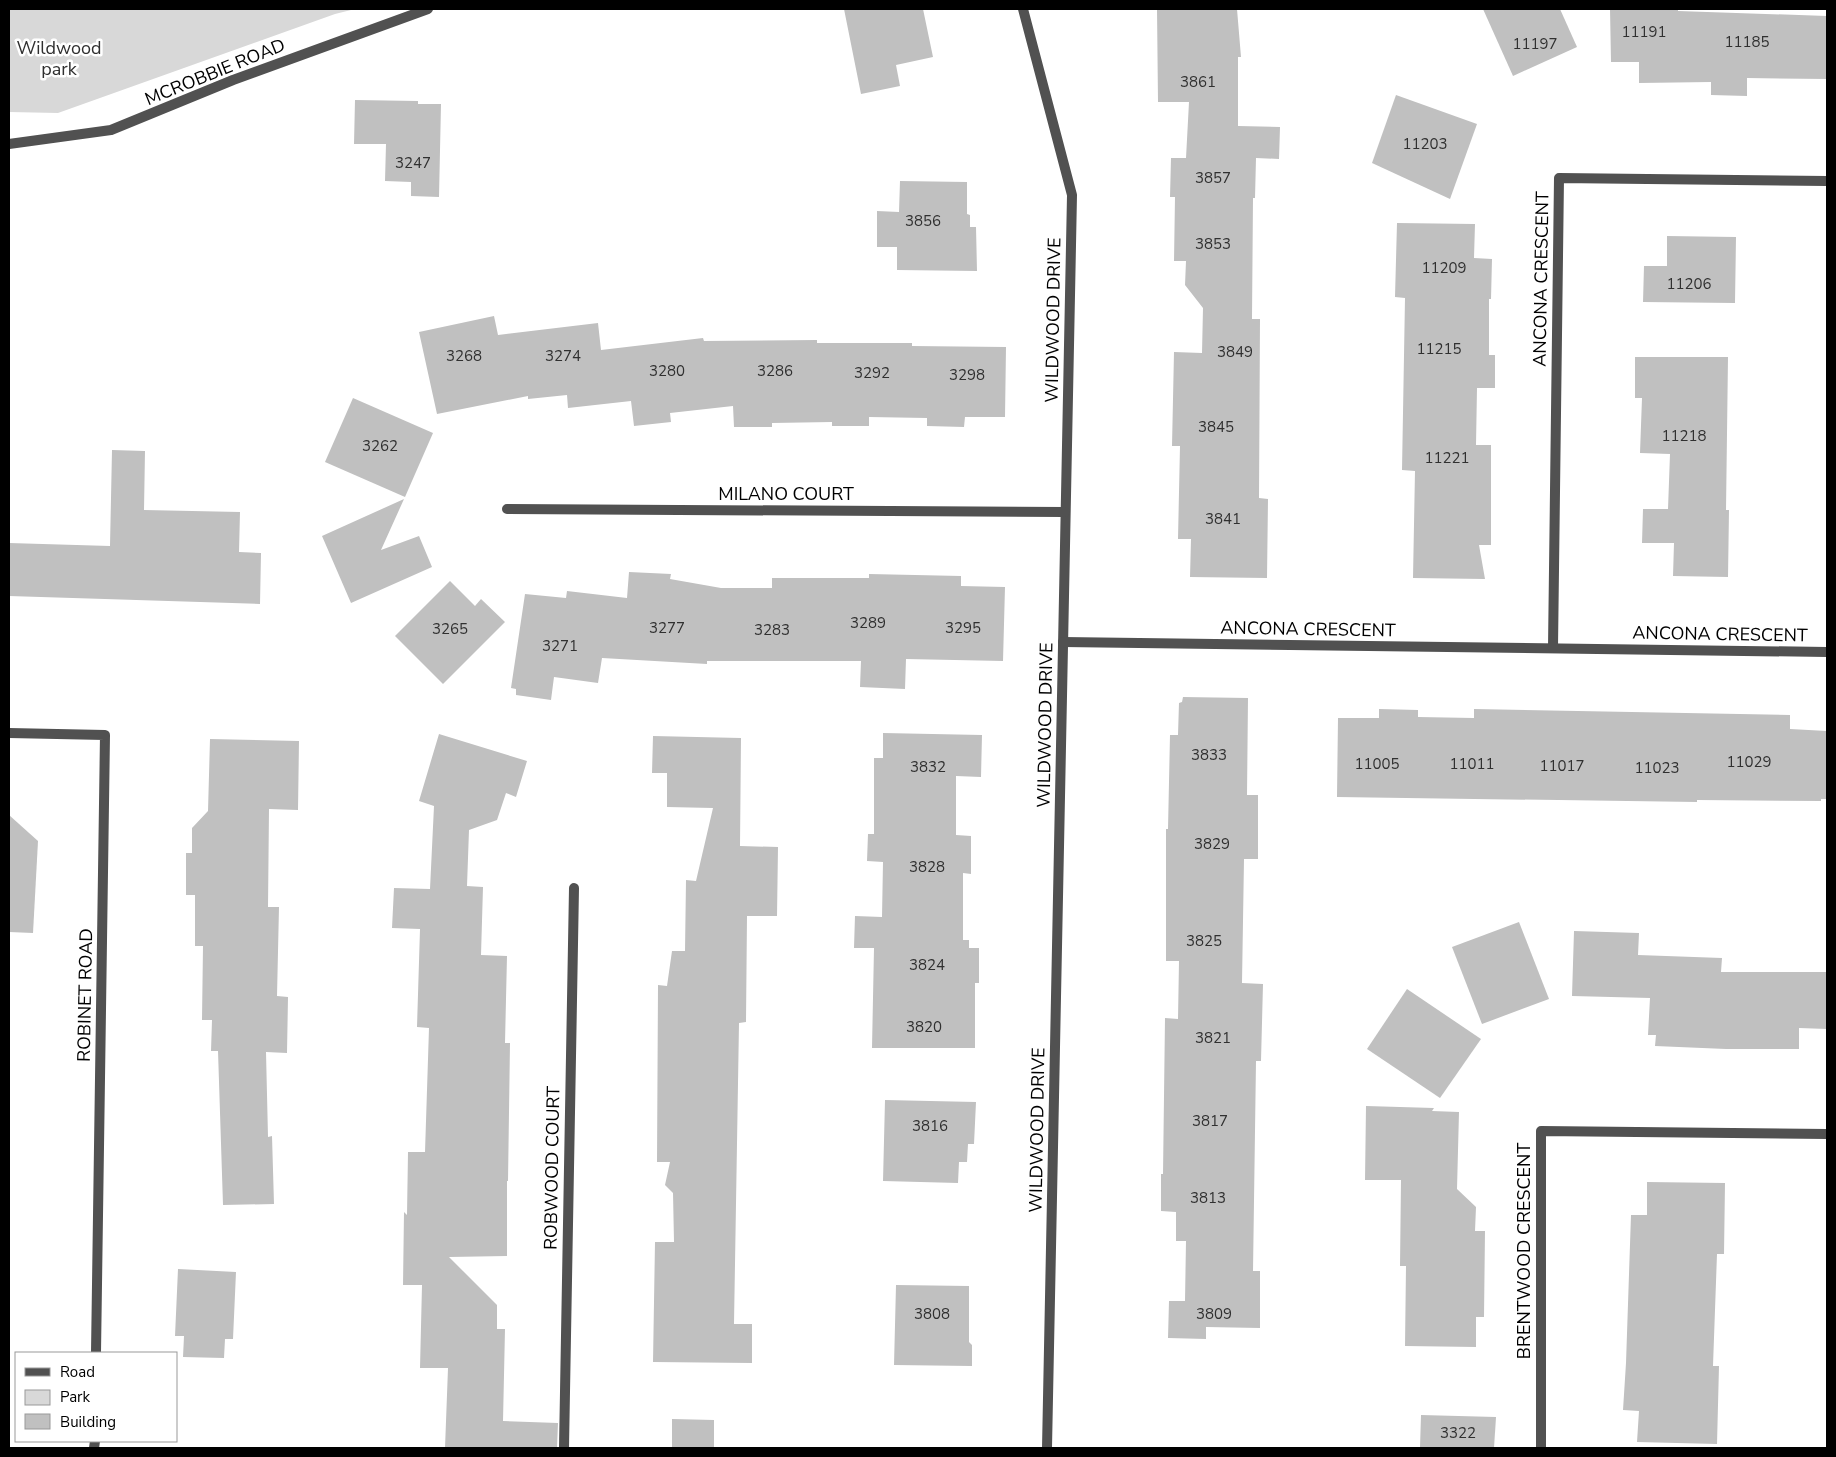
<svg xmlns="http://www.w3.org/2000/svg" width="1836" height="1457" font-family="'Nunito Sans',sans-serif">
	<rect width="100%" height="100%" fill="#fff"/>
	<polygon fill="#d8d8d8" points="9,9 355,9 335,14 58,113 9,112"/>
	<g fill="#c0c0c0">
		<polygon points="844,9 923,9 933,57 896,65 900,86 861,94"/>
		<polygon points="1157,9 1237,9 1241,57 1238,57 1238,126 1280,127 1279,159 1256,158 1255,198 1253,198 1252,319 1260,319 1259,498 1268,499 1267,578 1190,577 1191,539 1178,539 1180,446 1172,446 1174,352 1202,353 1203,308 1185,285 1186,261 1174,261 1175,197 1170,197 1171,158 1186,158 1189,102 1158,102"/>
		<polygon points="1483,9 1560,9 1577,47 1513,76"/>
		<polygon points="1610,9 1678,9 1678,11 1827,16 1827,79 1747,78 1747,96 1711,95 1711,82 1639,83 1639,62 1611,62"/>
		<polygon points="1396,95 1477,124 1450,199 1372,163"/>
		<polygon points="355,100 418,101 418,104 441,104 439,197 411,196 411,182 385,181 386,144 354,144"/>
		<polygon points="900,181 967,182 967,214 970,215 970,227 976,227 977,271 897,270 897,247 877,247 877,211 899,212"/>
		<polygon points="1397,223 1475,224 1474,258 1492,259 1491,299 1489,299 1489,355 1495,355 1495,388 1477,388 1476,445 1491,445 1491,545 1479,545 1485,579 1413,578 1415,471 1402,470 1405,298 1395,297"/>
		<polygon points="1667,236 1736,237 1735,303 1643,302 1644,266 1667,266"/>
		<polygon points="494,316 498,335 598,323 601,350 703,338 704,341 817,340 817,343 912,343 912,346 1006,347 1005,417 965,417 964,427 927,426 927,418 869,417 869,426 832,426 832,422 772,423 772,427 734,427 733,406 670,413 671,422 634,426 631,401 568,408 567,395 528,399 528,396 437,414 419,332"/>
		<polygon points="1635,357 1728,357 1726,510 1729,510 1728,577 1673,576 1674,543 1642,543 1643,509 1668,509 1670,454 1640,453 1642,398 1635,398"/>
		<polygon points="353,398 433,433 405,497 325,462"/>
		<polygon points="112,450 145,451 144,510 240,512 239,552 261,553 260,604 9,596 9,543 110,546"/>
		<polygon points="404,499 381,550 419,536 432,567 351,603 322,536"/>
		<polygon points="629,572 671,574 670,579 721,588 772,588 772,578 869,578 869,574 961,576 961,586 1005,587 1003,661 906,659 905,689 860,687 861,661 707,661 707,664 602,658 598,683 554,677 551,700 516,695 516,689 511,688 525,594 566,598 567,591 627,598"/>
		<polygon points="450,581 475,606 481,599 505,622 443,684 395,636"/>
		<polygon points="1183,697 1248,698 1247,795 1258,795 1258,859 1244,859 1242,983 1263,984 1261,1061 1256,1061 1253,1271 1260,1271 1260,1328 1206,1327 1206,1339 1168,1338 1169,1301 1185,1301 1186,1241 1176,1241 1176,1212 1161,1211 1161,1174 1163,1174 1165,1018 1178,1019 1179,961 1166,961 1166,829 1168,829 1170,735 1178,735 1179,703 1182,702"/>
		<polygon points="1379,709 1418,710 1418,717 1474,718 1474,709 1790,715 1790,729 1827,731 1827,799 1821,799 1821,801 1697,800 1697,802 1337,797 1338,718 1379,718"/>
		<polygon points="883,733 982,735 981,777 956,776 956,835 971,836 971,874 963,873 963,940 969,940 969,948 979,948 979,983 975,983 975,1048 872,1048 874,948 854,948 855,916 882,917 883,862 867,861 868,834 874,834 874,758 883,758"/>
		<polygon points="439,734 527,761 516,797 506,793 497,820 469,830 467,886 483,887 481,955 507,956 505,1043 510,1043 508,1181 507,1181 507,1256 449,1257 497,1305 497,1329 505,1329 503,1421 558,1423 557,1448 445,1448 448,1368 420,1368 422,1285 403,1285 404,1212 407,1215 408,1152 425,1152 429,1028 417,1027 420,929 392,928 394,888 430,889 434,806 419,801"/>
		<polygon points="653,736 741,738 740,846 778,847 777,916 747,916 746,1022 739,1023 734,1324 752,1324 752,1363 653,1362 655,1242 674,1242 673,1193 665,1185 670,1162 657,1162 658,985 667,986 672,951 685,951 686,880 696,881 713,808 667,807 667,773 652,773"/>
		<polygon points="210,739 299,741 298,810 269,809 268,907 279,907 277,996 288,997 287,1053 266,1052 268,1137 272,1136 274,1204 223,1205 218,1051 211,1051 212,1020 202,1020 203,946 195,946 195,895 186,895 186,853 192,853 192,828 208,811"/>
		<polygon points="9,815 38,841 33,933 9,932"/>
		<polygon points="1519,922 1549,999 1482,1024 1452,947"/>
		<polygon points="1574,931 1639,933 1638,955 1722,958 1721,972 1827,972 1827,1029 1799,1028 1799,1049 1726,1049 1655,1046 1656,1035 1648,1035 1650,998 1572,996"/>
		<polygon points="1407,989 1481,1039 1440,1098 1367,1049"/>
		<polygon points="885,1100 976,1102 974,1144 968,1144 967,1162 959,1162 958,1183 883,1181"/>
		<polygon points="1366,1106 1434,1108 1432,1111 1459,1112 1457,1189 1476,1207 1475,1231 1485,1231 1484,1317 1476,1317 1476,1347 1405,1346 1406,1266 1400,1266 1401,1180 1365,1180"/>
		<polygon points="1647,1182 1725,1183 1724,1254 1717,1254 1713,1366 1719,1366 1717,1444 1637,1442 1639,1411 1623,1410 1626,1363 1631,1215 1647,1215"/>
		<polygon points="178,1269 236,1272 233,1339 225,1339 224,1358 183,1357 184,1336 175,1336"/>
		<polygon points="896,1285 969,1286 969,1342 972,1345 972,1366 894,1365"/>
		<polygon points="1421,1415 1496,1417 1494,1448 1420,1448"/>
		<polygon points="672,1419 714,1420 714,1448 672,1448"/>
	</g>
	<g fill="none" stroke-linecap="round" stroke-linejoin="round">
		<g stroke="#515151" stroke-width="10">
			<polyline points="1023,9 1072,195 1047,1448"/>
			<polyline points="9,144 111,130 233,80 428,9"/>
			<polyline points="507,509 1065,512"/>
			<polyline points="1063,642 1827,652"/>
			<polyline points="1553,648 1559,178 1827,181"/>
			<polyline points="9,733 105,735 96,1353"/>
			<polyline points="94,1448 95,1441"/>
			<polyline points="564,1448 574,888"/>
			<polyline points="1541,1448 1541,1131 1827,1134"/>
		</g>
	</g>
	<g text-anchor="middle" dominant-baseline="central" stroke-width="5" stroke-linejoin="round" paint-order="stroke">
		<g font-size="15" fill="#303030">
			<text x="1644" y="32">11191</text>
			<text x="1747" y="42">11185</text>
			<text x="1535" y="44">11197</text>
			<text x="1198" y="82">3861</text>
			<text x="1425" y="144">11203</text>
			<text x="413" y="163">3247</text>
			<text x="1213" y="178">3857</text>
			<text x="923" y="221">3856</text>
			<text x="1213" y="244">3853</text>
			<text x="1444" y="268">11209</text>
			<text x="1689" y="284">11206</text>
			<text x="1439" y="349">11215</text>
			<text x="1235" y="352">3849</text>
			<text x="464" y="356">3268</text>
			<text x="563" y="356">3274</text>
			<text x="667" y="371">3280</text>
			<text x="775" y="371">3286</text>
			<text x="872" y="373">3292</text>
			<text x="967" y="375">3298</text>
			<text x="1216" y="427">3845</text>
			<text x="1684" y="436">11218</text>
			<text x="380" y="446">3262</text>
			<text x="1447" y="458">11221</text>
			<text x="1223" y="519">3841</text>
			<text x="868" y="623">3289</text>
			<text x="667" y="628">3277</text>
			<text x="963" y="628">3295</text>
			<text x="450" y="629">3265</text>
			<text x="772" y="630">3283</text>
			<text x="560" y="646">3271</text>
			<text x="1209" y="755">3833</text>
			<text x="1749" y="762">11029</text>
			<text x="1377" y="764">11005</text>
			<text x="1472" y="764">11011</text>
			<text x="1562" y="766">11017</text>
			<text x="928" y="767">3832</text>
			<text x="1657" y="768">11023</text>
			<text x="1212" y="844">3829</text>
			<text x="927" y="867">3828</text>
			<text x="1204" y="941">3825</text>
			<text x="927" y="965">3824</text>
			<text x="924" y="1027">3820</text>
			<text x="1213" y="1038">3821</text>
			<text x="1210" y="1121">3817</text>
			<text x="930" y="1126">3816</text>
			<text x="1208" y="1198">3813</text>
			<text x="932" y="1314">3808</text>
			<text x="1214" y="1314">3809</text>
			<text x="1458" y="1433">3322</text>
		</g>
		<g font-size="18" fill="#2f2f2f" stroke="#fff">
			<text x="59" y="48">Wildwood<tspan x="59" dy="21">park</tspan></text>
		</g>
		<g font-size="18" fill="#000" stroke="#fff">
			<text transform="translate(215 72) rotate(-22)">MCROBBIE ROAD</text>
			<text transform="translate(1541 279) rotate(-89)">ANCONA CRESCENT</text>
			<text transform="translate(1053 320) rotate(-89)">WILDWOOD DRIVE</text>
			<text x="786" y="494">MILANO COURT</text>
			<text transform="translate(1308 629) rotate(1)">ANCONA CRESCENT</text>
			<text transform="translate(1720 634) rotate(1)">ANCONA CRESCENT</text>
			<text transform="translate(1045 725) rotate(-89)">WILDWOOD DRIVE</text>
			<text transform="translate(85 995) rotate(-89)">ROBINET ROAD</text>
			<text transform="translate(1037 1130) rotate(-89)">WILDWOOD DRIVE</text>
			<text transform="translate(552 1168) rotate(-89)">ROBWOOD COURT</text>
			<text transform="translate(1524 1251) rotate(-90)">BRENTWOOD CRESCENT</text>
		</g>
	</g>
	<rect width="1836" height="1457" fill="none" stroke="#000000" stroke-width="20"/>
	<rect x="15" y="1352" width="162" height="90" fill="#ffffff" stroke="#999999"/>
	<rect x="25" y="1368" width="25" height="8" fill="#515151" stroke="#999999"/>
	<text x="60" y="1377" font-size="15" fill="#000000">Road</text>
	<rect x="25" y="1390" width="25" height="15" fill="#d8d8d8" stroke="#999999"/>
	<text x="60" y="1402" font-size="15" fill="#000000">Park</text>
	<rect x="25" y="1414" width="25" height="15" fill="#c0c0c0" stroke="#999999"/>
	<text x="60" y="1427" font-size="15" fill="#000000">Building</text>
</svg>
